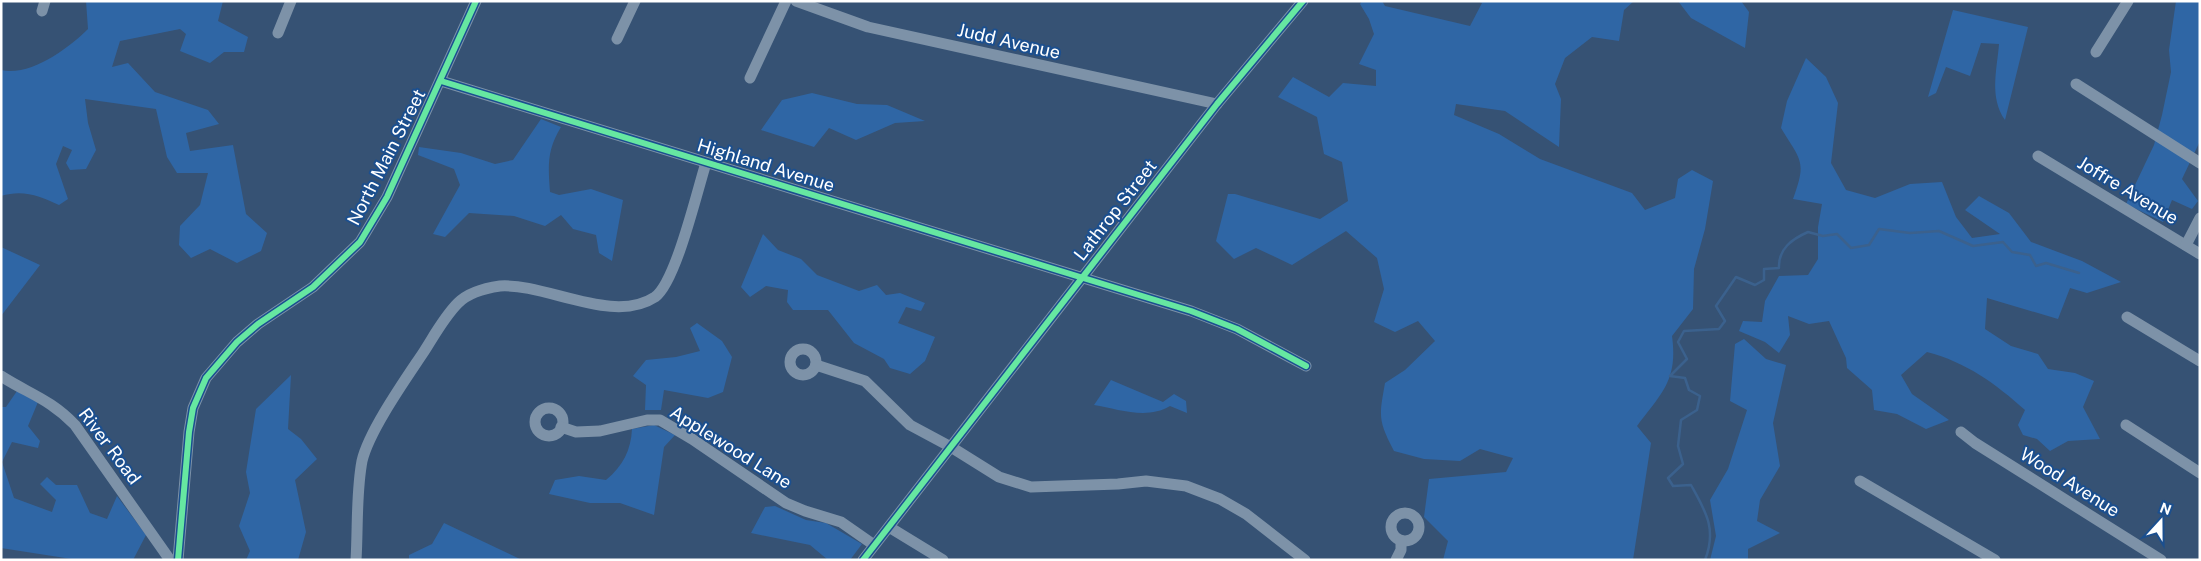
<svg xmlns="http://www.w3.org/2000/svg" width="2201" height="561" font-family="'Public Sans',sans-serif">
	<rect width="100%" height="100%" fill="#365274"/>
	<g fill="#2f66a5">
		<path d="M86 1H223L218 21 248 37 244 52H224L210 63 180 51 186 34 180 29 120 41 112 67 128 63 155 92 208 110 219 124 186 133 190 151 233 145 246 214 267 233 261 251 237 263 210 249 191 258 179 245 180 226 200 205 208 173H177L167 157 156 109 85 99 88 123 96 150 86 169 70 170 66 163 72 150 63 146 56 164 68 199 59 205C40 196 23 189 1 196V70C30 77 69 48 88 29Z"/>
		<path d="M1362 1H1382L1385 6 1470 26 1482 3 1477 1H1634L1624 10 1619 41 1592 37 1565 58 1555 84 1561 99 1559 147 1505 111 1456 104 1454 115 1499 134 1540 159 1632 193 1645 210 1675 198 1678 179 1692 170 1713 181 1705 229 1694 269 1693 309 1672 336C1678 380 1662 393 1637 426L1651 443 1633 560H1443L1448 541 1424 517 1429 479 1506 472 1513 458 1480 449 1460 461 1424 459 1394 451C1378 420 1379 417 1385 383L1405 370 1435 341 1418 321 1395 332 1374 322 1384 289 1377 258 1346 231 1292 265 1256 248 1234 259 1216 241 1228 194H1235L1320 219 1348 201 1342 162 1324 154 1317 117 1278 97 1293 77 1329 97 1343 83 1376 86V70L1359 64 1374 34 1369 19 1360 4Z"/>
		<polygon points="1678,1 1741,1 1749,12 1745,48 1691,18"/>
		<polygon points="2176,1 2200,1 2200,141 2182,179 2198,201 2192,209 2172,200 2163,222 2126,204 2154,145 2162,115 2171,72 2169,50"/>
		<path d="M1953 10 2028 27 2005 120C1989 97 1997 70 1999 44L1981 43 1970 76 1946 67 1936 93 1928 97Z"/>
		<path d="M1806 58 1826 77 1838 103 1831 163 1846 190 1875 198 1910 184 1942 182 1956 217 1972 238 2000 234 1965 210 1979 196 2009 213 2031 242 2082 261 2121 282 2087 293 2070 288 2058 319 1987 298 1985 329 2011 346 2038 354 2048 369 2075 373 2094 381 2083 407 2100 439 2068 441 2050 451 2037 439 2023 435 2018 425 2025 410C1996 384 1966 362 1927 352L1901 375 1912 394 1949 420 1926 429 1897 414 1874 410 1872 390 1847 368 1846 358 1829 321 1809 324 1788 316 1790 335 1779 353 1765 342 1739 331 1743 321 1762 322 1765 301 1779 276 1808 275 1818 259V227L1822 204 1793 199C1807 161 1801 161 1781 128L1787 101Z"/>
		<polygon points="812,93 857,104 887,105 925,121 895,123 856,140 829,128 814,147 761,130 782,100"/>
		<path d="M541 119 561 127C547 150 548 165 550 192L559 195 591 189 623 200 612 261 599 253 596 235 573 229 561 215 545 226 514 216 469 213 445 237 433 234 460 185 454 169 418 155 419 147 461 153 495 164 513 160Z"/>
		<polygon points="763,234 778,250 801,259 817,275 859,291 877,285 886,295 900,293 925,303 921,311 906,307 898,323 935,337 925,361 910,374 890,368 884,359 854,343 828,310 793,310 787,302 788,290 766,286 750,297 741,287"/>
		<polygon points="1,247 40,265 1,316"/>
		<polygon points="697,323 722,341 732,357 723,392 708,398 664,390 661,410 645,410 646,385 633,376 646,360 676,357 700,351 690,328"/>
		<polygon points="1744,339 1766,359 1786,365 1773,423 1780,466 1760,500 1757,521 1780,533 1748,549 1748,560 1710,560 1716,536 1710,500 1728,469 1747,410 1730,401 1735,344"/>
		<polygon points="291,375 288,429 301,439 317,459 295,480 306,532 298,560 246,560 250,551 239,526 250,493 246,472 256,409"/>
		<path d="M1111 380 1163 402 1174 394 1186 401 1187 413 1170 406C1147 420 1118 409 1094 405Z"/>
		<polygon points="17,391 38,402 28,426 40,441 38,448 12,442 2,462 14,498 52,512 56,500 40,484 47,477 56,485 77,485 90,513 107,519 117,496 146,535 133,560 78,560 1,548 1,407 6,407"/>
		<path d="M654 425 675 435 664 447 654 515 620 503H590L549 494 555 480 579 476 606 480C623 466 631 450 632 429Z"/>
		<polygon points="775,506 806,520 826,523 862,544 850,560 828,560 810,545 751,533 765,507"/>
		<polygon points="444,523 522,560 409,560 409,555 432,544"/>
	</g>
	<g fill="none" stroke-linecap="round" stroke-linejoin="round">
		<path stroke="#3b618d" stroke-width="2.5" d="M1705 560C1717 529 1706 512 1691 485L1673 486 1668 478 1683 464 1678 446 1681 420 1697 410 1700 396 1689 390 1685 378 1670 376 1687 359 1678 342 1684 331 1719 329 1725 321 1716 306 1736 277 1755 285 1764 280V269L1779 268C1778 249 1792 239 1808 232L1823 236 1837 234 1851 248 1869 245 1879 229 1910 233 1939 231 1973 246 2003 242 2012 252 2030 255 2036 266 2046 263 2079 273"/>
		<g stroke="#7d92a8" stroke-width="11">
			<polyline points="796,1 868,27 1217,104"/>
			<polyline points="42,11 45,1"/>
			<polyline points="278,33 291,1"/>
			<polyline points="617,39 635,1"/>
			<polyline points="2096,52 2128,1"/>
			<polyline points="750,78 786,1"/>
			<polyline points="441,81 1191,311 1237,329 1306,366"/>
			<polyline points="2076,84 2200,163"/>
			<polyline points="2038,156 2200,254"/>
			<polyline points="2186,245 2200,218"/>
			<polyline points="2127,317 2200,361"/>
			<circle cx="803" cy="362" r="13"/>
			<polyline points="816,365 865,381 910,425 951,447 999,477 1031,487 1118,484 1146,481 1186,486 1220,499 1246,514 1305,560"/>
			<path d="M1 376C29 394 50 399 75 425L170 560"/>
			<circle cx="549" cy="422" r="14"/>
			<polyline points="2126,425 2200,473"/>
			<polyline points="561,427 576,432 600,431 647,420 660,420 692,439 786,503 805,511 841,522 874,545"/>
			<polyline points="1961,432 1975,443 2161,560"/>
			<polyline points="1860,481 1995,560"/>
			<circle cx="1405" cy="527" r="14"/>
			<polyline points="889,527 943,560"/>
			<polyline points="178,560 189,432 193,408 206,378 237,342 258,324 313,287 360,242 387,197 476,1"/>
			<path d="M356 560C358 528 356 493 362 461 369 431 405 380 423 353 434 336 444 317 458 303 468 293 486 288 500 286 546 283 613 325 655 297 676 282 697 191 706 163"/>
			<polyline points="863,560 1217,104 1303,1"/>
			<polyline points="1396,560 1401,550 1401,541"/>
		</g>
		<defs>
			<g id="cycleway">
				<polyline points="441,81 1191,311 1237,329 1306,366"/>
				<polyline points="178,560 189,432 193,408 206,378 237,342 258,324 313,287 360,242 387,197 476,1"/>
				<polyline points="863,560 1217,104 1303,1"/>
			</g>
		</defs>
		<use href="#cycleway" stroke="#1b4f8f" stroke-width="9"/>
		<use href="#cycleway" stroke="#66e7a1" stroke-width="6"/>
	</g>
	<g text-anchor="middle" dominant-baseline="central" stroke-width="4" stroke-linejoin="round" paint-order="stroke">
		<g font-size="18" fill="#fff" stroke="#1b4f8f">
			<text transform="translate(1009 41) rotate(13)">Judd Avenue</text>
			<text transform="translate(386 157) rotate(-63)">North Main Street</text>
			<text transform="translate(766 165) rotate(17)">Highland Avenue</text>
			<text transform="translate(2128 190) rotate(31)">Joffre Avenue</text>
			<text transform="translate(1115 210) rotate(-52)">Lathrop Street</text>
			<text transform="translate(110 446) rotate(53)">River Road</text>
			<text transform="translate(731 447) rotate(32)">Applewood Lane</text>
			<text transform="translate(2070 482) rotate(32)">Wood Avenue</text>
		</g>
	</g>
	<rect width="2201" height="561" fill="none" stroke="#ffffff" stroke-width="5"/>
	<g transform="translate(2161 521) rotate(21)" stroke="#1b4f8f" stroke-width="4" paint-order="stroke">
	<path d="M0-4L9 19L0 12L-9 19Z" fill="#ffffff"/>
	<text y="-8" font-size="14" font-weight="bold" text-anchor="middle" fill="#ffffff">N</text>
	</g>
</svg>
